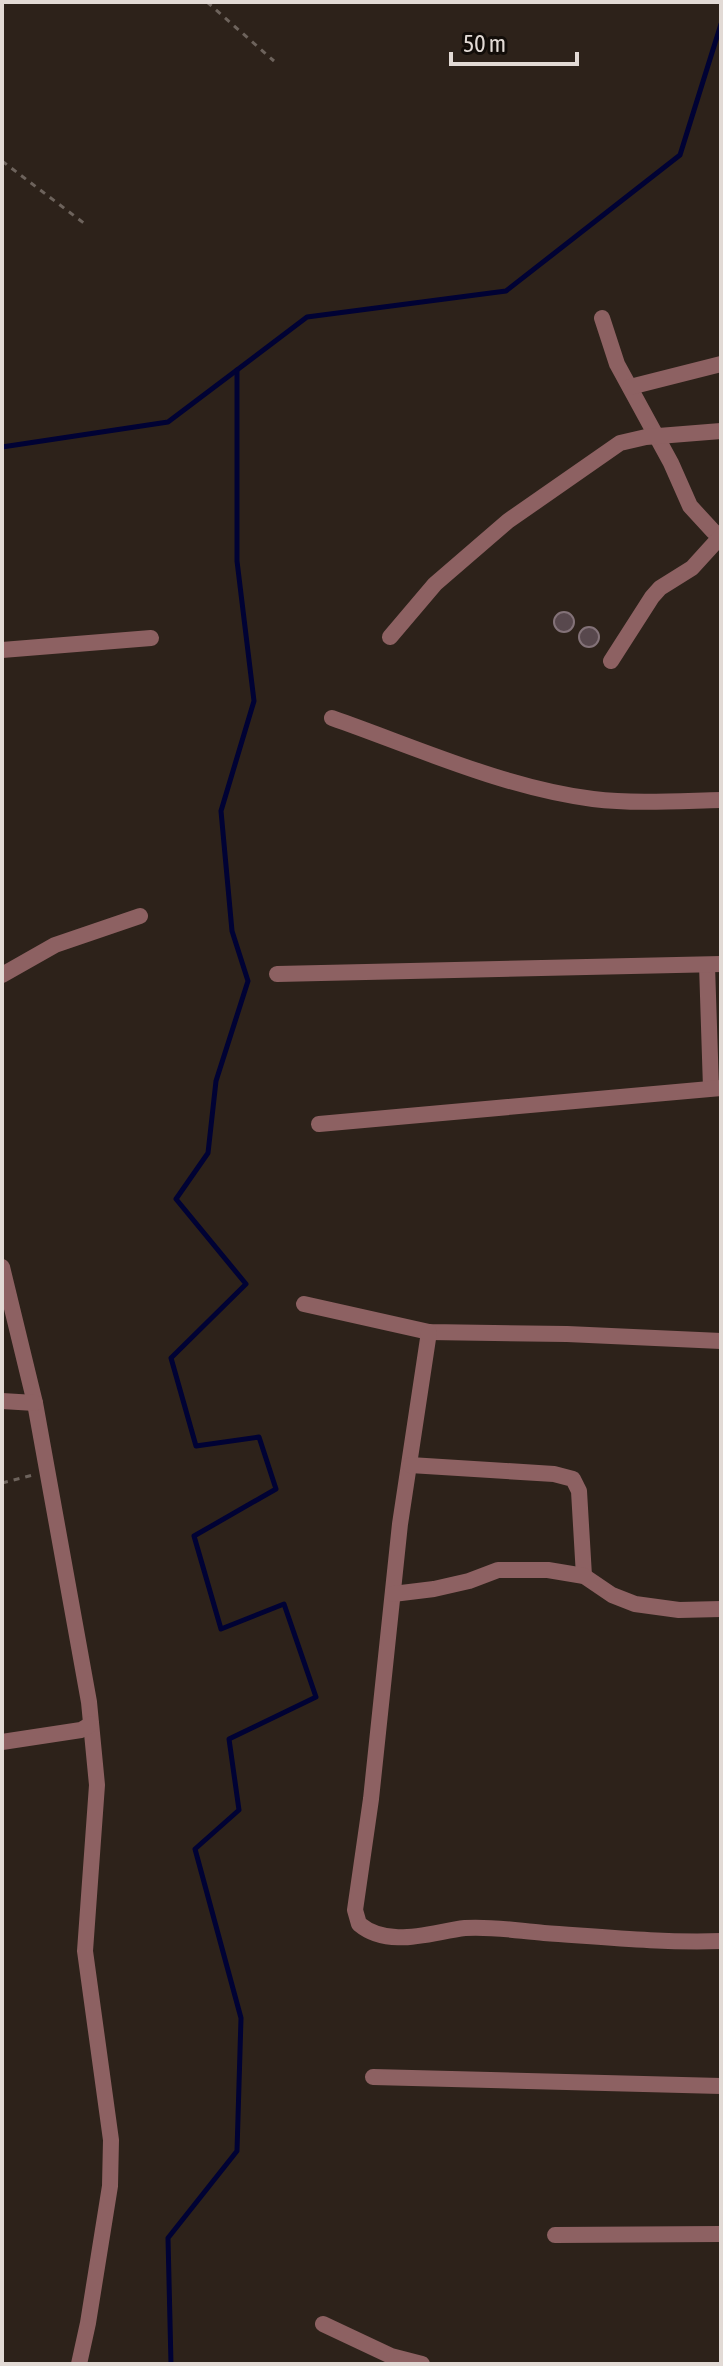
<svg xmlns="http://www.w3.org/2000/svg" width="723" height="2366" font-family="'Asap Condensed',sans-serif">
	<rect width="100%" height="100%" fill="#2d221a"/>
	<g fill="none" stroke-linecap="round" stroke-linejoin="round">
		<g stroke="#000234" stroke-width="5">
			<polyline points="2,447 168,422 307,317 506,291 680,155 721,24"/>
			<polyline points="171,2364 168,2238 237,2151 241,2018 195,1849 239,1810 229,1739 316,1697 284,1604 221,1629 194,1536 276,1489 259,1437 196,1446 171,1358 246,1284 176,1199 208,1153 216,1081 248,981 232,931 221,811 254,701 237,561 237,370"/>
		</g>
	</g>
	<g fill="#58484d" stroke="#837278" stroke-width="2">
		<circle cx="564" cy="622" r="10"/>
		<circle cx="589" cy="637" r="10"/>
	</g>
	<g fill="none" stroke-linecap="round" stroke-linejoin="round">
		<g stroke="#6d635c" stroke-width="3" stroke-dasharray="6 6" stroke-linecap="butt">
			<polyline points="207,2 274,61"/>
			<polyline points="2,161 85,224"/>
			<polyline points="2,1483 33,1475"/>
		</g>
		<g stroke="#8d6162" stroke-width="16">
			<polyline points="602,318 617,364 671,463 690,506 713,531 721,537"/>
			<polyline points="630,387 721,364"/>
			<polyline points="390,637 435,584 508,521 620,443 646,437 721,431"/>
			<polyline points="2,650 151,638"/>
			<polyline points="611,661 652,597 660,588 692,568 721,536"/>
			<path d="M332 718C415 747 505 788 593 799 635 804 679 801 721 800"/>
			<polyline points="707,965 711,1088"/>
			<polyline points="277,974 721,964"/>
			<polyline points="2,975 55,945 140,916"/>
			<polyline points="319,1124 721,1088"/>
			<polyline points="2,1267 35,1403 89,1702 97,1785 85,1951 111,2140 110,2186 88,2323 79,2364"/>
			<polyline points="304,1304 429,1332 567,1334 721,1341"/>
			<path d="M429 1332 400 1524 371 1799 355 1910 359 1924C389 1949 431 1932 465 1928 491 1926 519 1931 544 1933 603 1937 662 1943 721 1941"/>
			<polyline points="2,1401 35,1403"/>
			<polyline points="410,1465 554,1474 573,1479 579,1491 584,1576"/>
			<polyline points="393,1594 434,1589 469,1581 498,1570 548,1570 584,1576 612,1595 635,1604 679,1610 721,1609"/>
			<polyline points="2,1742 81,1730 91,1724"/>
			<polyline points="373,2077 721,2086"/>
			<polyline points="555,2235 721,2234"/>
			<polyline points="323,2324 391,2356 422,2364"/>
		</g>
	</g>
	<rect width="723" height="2366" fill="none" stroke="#e2dad5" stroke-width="8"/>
	<path d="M451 52v12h126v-12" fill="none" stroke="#e2dad5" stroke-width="4"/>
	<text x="463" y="52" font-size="24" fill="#e2dad5" stroke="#120d09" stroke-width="6" paint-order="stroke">50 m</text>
</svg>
